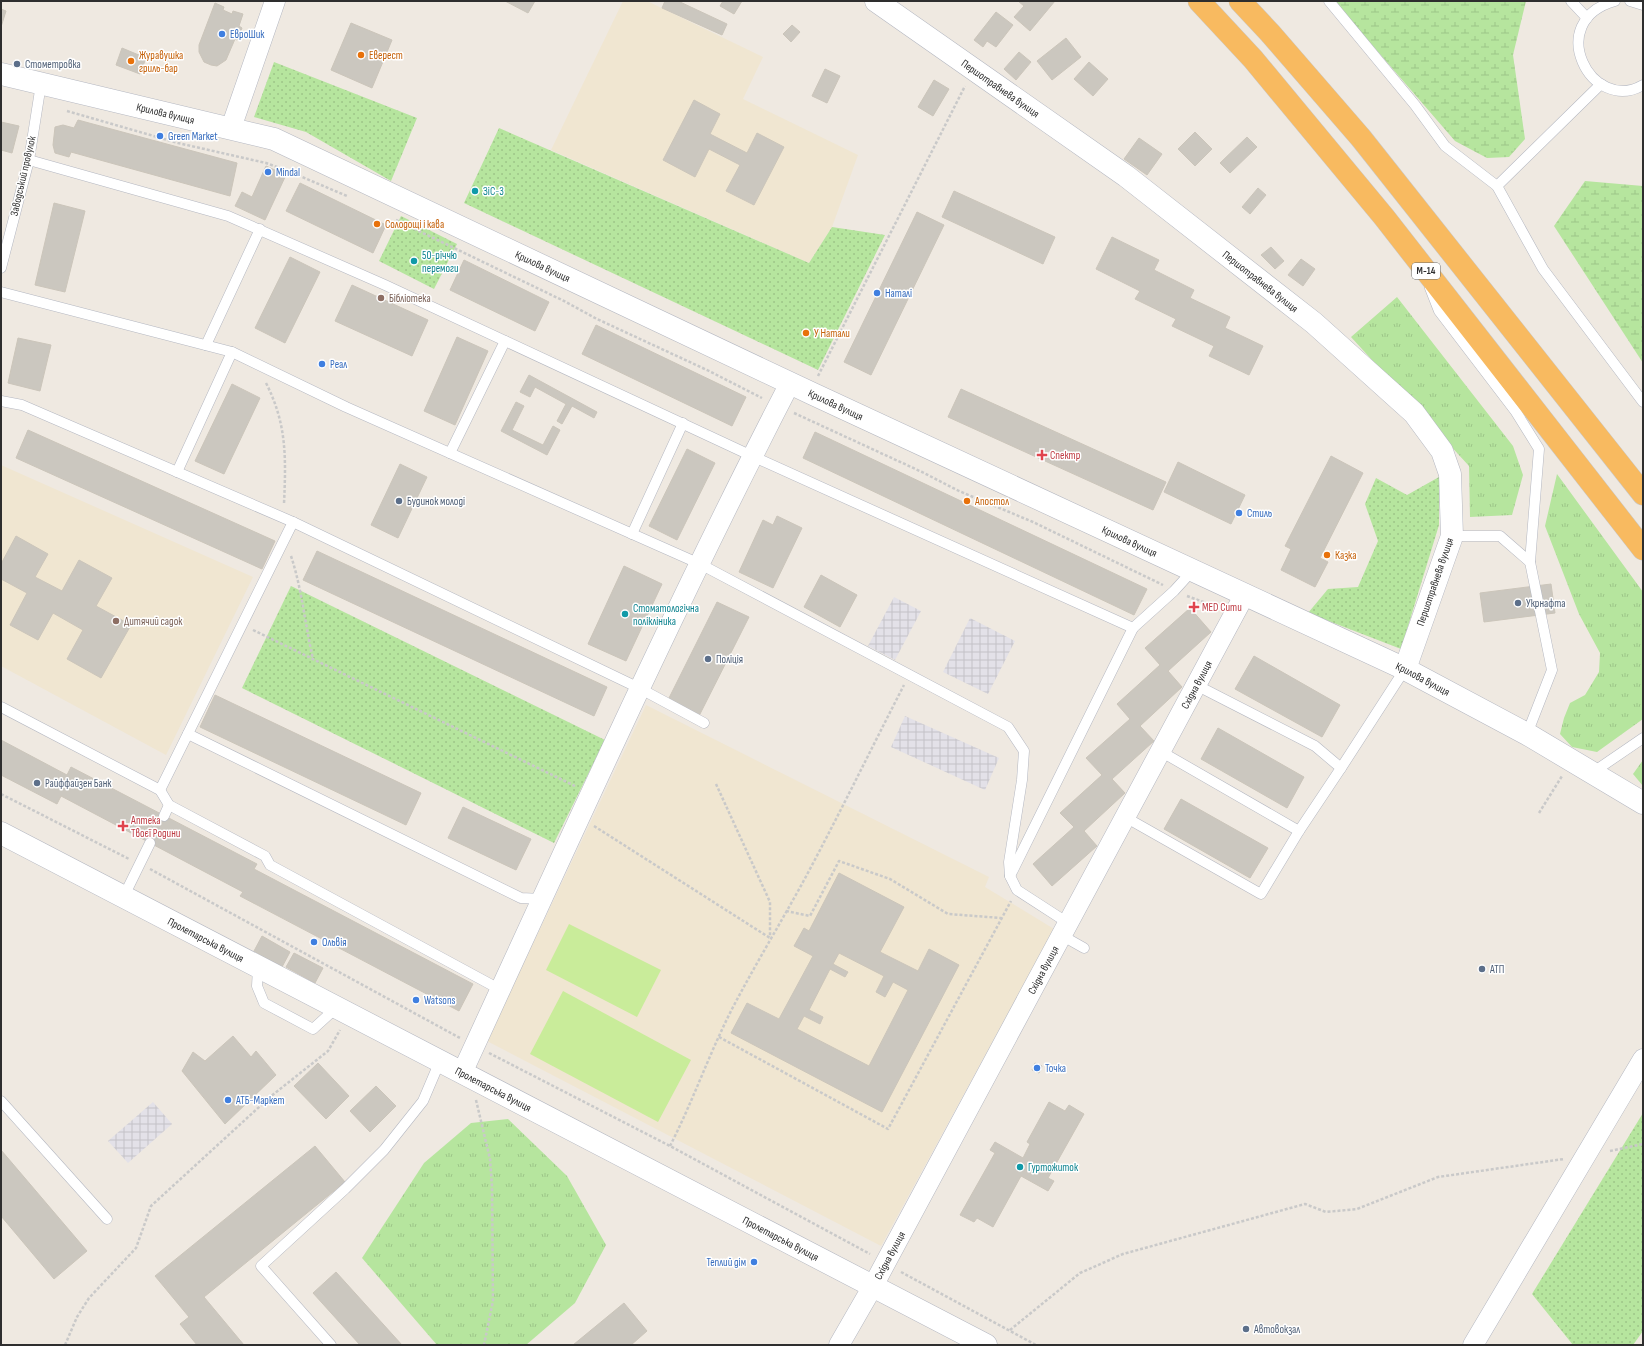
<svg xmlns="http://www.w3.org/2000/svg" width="1644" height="1346" font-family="'Sofia Sans Condensed',sans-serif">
	<defs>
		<pattern id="industrial-grid" width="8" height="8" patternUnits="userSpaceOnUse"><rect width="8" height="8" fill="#e3e1e8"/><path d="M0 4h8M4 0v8" fill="none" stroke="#c3c1c7"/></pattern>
		<pattern id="grass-tufts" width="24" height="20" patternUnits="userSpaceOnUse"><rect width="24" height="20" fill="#b6e59e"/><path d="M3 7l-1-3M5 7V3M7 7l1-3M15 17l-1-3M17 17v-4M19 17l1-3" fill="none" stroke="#9dc588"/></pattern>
		<pattern id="wetland-marsh" width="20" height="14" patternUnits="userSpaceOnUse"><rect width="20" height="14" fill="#b6e59e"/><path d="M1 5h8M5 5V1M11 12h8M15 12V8" fill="none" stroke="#9dc588"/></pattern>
		<pattern id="park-dots" width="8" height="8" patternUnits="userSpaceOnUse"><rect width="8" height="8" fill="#b6e59e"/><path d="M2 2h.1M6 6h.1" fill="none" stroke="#9dc588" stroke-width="1.8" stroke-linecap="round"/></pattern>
	</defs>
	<rect width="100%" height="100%" fill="#efe9e1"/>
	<g fill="url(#industrial-grid)">
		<polygon points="894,597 921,611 895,660 868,646"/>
		<polygon points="970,618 1015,641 988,694 943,672"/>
		<polygon points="905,716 999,758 985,790 891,747"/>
		<polygon points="153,1102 172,1124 128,1163 108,1141"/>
	</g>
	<g fill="#f0e6d1">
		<polygon points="623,1 647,1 763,57 743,99 858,155 832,227 809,263 551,150"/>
		<polygon points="1,465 253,577 166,755 1,666"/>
		<polygon points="646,705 989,877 985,887 1054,929 881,1246 487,1041"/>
	</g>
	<g fill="url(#grass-tufts)">
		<polygon points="1397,297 1513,446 1523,475 1512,515 1470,517 1469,466 1351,337"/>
		<polygon points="1557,474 1643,592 1643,719 1597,752 1572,747 1560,734 1564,718 1570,703 1585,695 1599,672 1600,653 1579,614 1545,526"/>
		<polygon points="1643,760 1643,786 1633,774"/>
		<polygon points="508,1119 567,1176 606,1245 575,1303 526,1345 437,1345 362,1258 424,1163 471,1123"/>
	</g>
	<g fill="url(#wetland-marsh)">
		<polygon points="1334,1 1526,1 1513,55 1525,139 1509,157 1487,158 1455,141"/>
		<polygon points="1585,181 1643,186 1643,363 1554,226"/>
	</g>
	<g fill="url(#park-dots)">
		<polygon points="274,62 417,118 391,181 306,132 254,117"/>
		<polygon points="499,128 809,263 832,227 885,235 818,370 464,203"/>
		<polygon points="401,216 457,244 434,289 379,261"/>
		<polygon points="1439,477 1439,525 1401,649 1308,613 1328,589 1358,587 1378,541 1365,504 1376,478 1407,495"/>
		<polygon points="291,586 605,740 554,843 242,688"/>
		<polygon points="1643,1113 1643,1331 1633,1345 1573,1345 1532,1294"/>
	</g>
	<g fill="#c9ec9a">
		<polygon points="569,924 661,970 637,1017 546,970"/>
		<polygon points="563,991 691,1060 658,1122 530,1054"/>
	</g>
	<g fill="#cbc7bf" stroke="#cbc5ba" fill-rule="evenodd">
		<polygon points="505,1 535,1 528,13"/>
		<polygon points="665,1 678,1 727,24 722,35 662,8"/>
		<polygon points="723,1 742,1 734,14 720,6"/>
		<polygon points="1018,1 1055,1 1030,31 1014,17 1024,6"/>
		<polygon points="215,3 224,7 223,10 232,14 233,11 243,14 239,26 242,28 237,40 235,39 226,60 217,66 211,65 204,62 199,52 199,45"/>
		<polygon points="1,9 6,11 1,27"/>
		<polygon points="996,12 1013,25 996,47 987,41 983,47 974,40"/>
		<polygon points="351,23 392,40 372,88 331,70"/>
		<polygon points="792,25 800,32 791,42 783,34"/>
		<polygon points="1066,38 1081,57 1052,80 1037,61"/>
		<polygon points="122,48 146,58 140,74 116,65"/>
		<polygon points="1019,52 1031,62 1016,80 1004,69"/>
		<polygon points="1089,62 1108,79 1093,96 1074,79"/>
		<polygon points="825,69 840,76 827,103 812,96"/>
		<polygon points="934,80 949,89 933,116 918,107"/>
		<polygon points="694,100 720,114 710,134 747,153 757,133 784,147 754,205 726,191 740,165 709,149 695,177 663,160"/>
		<polygon points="78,120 237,163 230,196 71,152 69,157 55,153 53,145 55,127 63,125 74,128"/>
		<polygon points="1,122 19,126 12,153 1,150"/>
		<polygon points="1195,132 1212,149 1195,166 1178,149"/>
		<polygon points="1247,137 1257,147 1230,173 1220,163"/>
		<polygon points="1139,138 1162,154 1147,175 1124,159"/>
		<polygon points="266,166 286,175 265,220 235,206 242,192 252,197"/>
		<polygon points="300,183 386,225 373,253 286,211"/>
		<polygon points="1258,188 1266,195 1250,214 1242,207"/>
		<polygon points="954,191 1055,237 1043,264 942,217"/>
		<polygon points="54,203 85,211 65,292 35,285"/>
		<polygon points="917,212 944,225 871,375 844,362"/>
		<polygon points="1112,237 1159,260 1154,270 1194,290 1190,298 1230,317 1225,328 1263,346 1249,375 1209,356 1214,346 1172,326 1176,319 1135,299 1140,291 1096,269"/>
		<polygon points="1271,247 1284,261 1275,269 1261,255"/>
		<polygon points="290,257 320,272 285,343 255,328"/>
		<polygon points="1301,259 1315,269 1303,286 1288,275"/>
		<polygon points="464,260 549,302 535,331 450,290"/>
		<polygon points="352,285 428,320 412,356 335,321"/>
		<polygon points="596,325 746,397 732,426 582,354"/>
		<polygon points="457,337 488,351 455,425 424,411"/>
		<polygon points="18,338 51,345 40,391 8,383"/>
		<polygon points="529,375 597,412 594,418 572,406 562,424 557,421 566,404 535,387 530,397 520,392"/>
		<polygon points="232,384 260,398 224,474 195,461"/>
		<polygon points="961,389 1166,482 1153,510 948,417"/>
		<polygon points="516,402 524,406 512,430 543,445 553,426 560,430 547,455 501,431"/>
		<polygon points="28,430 275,541 262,569 16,458"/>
		<polygon points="815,432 1147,589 1134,615 803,458"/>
		<polygon points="687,449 715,463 677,540 649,526"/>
		<polygon points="1331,456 1363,473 1320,558 1328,562 1315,587 1281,570 1291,549 1285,546"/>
		<polygon points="1178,462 1245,495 1231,524 1164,492"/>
		<polygon points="400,464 427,477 398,538 371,525"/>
		<polygon points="777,516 802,528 773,588 739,572 763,520 773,525"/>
		<polygon points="16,536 48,554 35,577 62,591 79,560 112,578 96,606 131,625 101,678 67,659 83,630 53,613 38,640 10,625 27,593 1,579 1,564"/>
		<polygon points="317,551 607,687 594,716 303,580"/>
		<polygon points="624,566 662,584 626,661 588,644"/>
		<polygon points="821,575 857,595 840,627 804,607"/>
		<polygon points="1551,584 1555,613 1484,622 1480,593"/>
		<polygon points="717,602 749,617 699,716 668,700"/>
		<polygon points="1190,608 1211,632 1168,671 1182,687 1140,726 1154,741 1112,779 1125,793 1084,831 1097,846 1052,886 1033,864 1074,827 1060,813 1102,775 1086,758 1130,719 1117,704 1160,665 1145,648"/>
		<polygon points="1254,656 1340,705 1322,737 1235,689"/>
		<polygon points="215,695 421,793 406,825 200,727"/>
		<polygon points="1218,728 1304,777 1287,808 1201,759"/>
		<polygon points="1,740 67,775 71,767 257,864 254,869 473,984 459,1011 240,896 243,892 61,796 57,804 1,775"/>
		<polygon points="1181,799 1268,848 1250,878 1164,829"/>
		<polygon points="463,807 531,839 516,870 448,838"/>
		<path d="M839 873 904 907 880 952 918 971 929 949 959 965 882 1112 731 1033 747 1003 779 1019 813 956 794 946 804 928 809 931ZM839 953 884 976 876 992 885 997 893 982 908 990 869 1066 797 1029 804 1016 820 1024 823 1017 809 1010 830 969 845 977 848 972 833 964Z"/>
		<polygon points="262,936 290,952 282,967 254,951"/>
		<polygon points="294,953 323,968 315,983 286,967"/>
		<polygon points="233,1036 251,1057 256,1051 276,1075 225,1124 182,1071 193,1052 205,1061"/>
		<polygon points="318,1063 349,1096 326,1119 294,1086"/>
		<polygon points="1035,1063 1042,1066 1039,1073 1032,1070"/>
		<polygon points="376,1086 396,1106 370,1132 350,1111"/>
		<polygon points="1049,1102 1065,1111 1069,1105 1084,1114 1048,1178 1054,1181 1048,1191 1021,1176 993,1227 977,1218 974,1222 960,1215 995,1153 990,1150 995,1142 1023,1158 1030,1144 1027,1142"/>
		<polygon points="315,1146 345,1182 204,1297 244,1345 197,1345 180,1324 189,1317 155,1276"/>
		<polygon points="1,1150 87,1251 54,1279 1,1216"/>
		<polygon points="336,1272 402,1345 360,1345 313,1293"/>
		<polygon points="624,1303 647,1331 631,1345 573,1345"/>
	</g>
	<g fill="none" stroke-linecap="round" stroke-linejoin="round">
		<defs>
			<g id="service">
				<polyline points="1329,1 1415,105 1445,146 1497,186 1543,269 1643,402"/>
				<polyline points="1571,1 1587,18"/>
				<path d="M1615 1C1543 21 1591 115 1643 85"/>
				<polyline points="1630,1 1643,5"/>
				<polyline points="29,160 228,216 385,285 752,456 1133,628 1010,876"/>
				<polyline points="1497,186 1601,84"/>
				<polyline points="1,268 29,160 41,84"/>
				<polyline points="1430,288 1439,311 1516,412 1539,449 1530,562 1552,670 1527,734"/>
				<polyline points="1,292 232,352 346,407 700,564 1008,727 1024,751 1022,780 1009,862 1010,876 1017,890 1068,923"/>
				<polyline points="206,345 260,229"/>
				<polyline points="1,401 22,405 293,522 639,688 704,723"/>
				<polyline points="450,453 505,341"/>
				<polyline points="177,472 232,352"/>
				<polyline points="632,534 683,423"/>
				<polyline points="1452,536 1500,536 1530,562"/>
				<polyline points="1133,628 1174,591 1193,570"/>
				<polyline points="1,707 160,790 169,805 265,856 270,865 501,990"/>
				<polyline points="188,734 521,898 542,899"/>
				<polyline points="1160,751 1299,831 1341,768 1315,746 1196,685"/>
				<polyline points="1341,768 1405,669"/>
				<polyline points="1592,773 1643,738"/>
				<polyline points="160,790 293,522"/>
				<polyline points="164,816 169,805"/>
				<polyline points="1125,817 1261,894 1299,831"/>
				<polyline points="123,898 150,843"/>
				<polyline points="1061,935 1084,948"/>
				<polyline points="258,968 257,986 264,1003 313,1029 336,1008"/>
				<polyline points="1,1101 107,1219"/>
				<polyline points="331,1345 261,1266 345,1189 384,1150 423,1101 440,1061"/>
			</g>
			<g id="minor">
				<polyline points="231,128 275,1"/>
				<path d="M462 1073C569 841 673 609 790 383"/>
				<path id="s1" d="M839 1345 873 1286 1245 594"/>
				<polyline points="1473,1345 1643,1059"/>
			</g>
			<g id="tertiary">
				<path id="s2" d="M876 1 1126 176 1314 323 1414 413 1442 451 1450 474 1452 536 1405 669"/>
				<path id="s3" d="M1 74 274 139 813 394 1405 669 1527 734 1643 803"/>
				<path id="s4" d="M1 833 986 1345"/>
			</g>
			<g id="trunk">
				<polyline points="1199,1 1253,59 1384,217 1643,549"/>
				<polyline points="1240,1 1270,33 1361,138 1643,494"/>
			</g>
		</defs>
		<use href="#service" stroke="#b4b7c1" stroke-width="11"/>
		<use href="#minor" stroke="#b4b7c1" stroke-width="21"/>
		<use href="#tertiary" stroke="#b4b7c1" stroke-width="23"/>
		<use href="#trunk" stroke="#c9c9c9" stroke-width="23"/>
		<g stroke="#c9c9c9" stroke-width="2.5" stroke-dasharray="3 2" stroke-linecap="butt">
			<polyline points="67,111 178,143 266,163 288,171 347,196"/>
			<polyline points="396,220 564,301 597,319 707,370 762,398"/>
			<polyline points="818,376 965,86"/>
			<path d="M266 383C287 424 286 458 284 504"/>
			<polyline points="794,413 922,472 959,491 1033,522 1163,585"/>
			<path d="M291 556C302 589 305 625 313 659"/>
			<polyline points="1187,596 1209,604 1217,610"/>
			<polyline points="253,630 575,786"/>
			<polyline points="716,784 770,902 770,937"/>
			<polyline points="1,794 129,859"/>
			<polyline points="1539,813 1562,776"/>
			<polyline points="594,826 770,938"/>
			<polyline points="150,869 460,1038"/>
			<polyline points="786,911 810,916 839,861 890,879 948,914 1001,918"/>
			<polyline points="719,1037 888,1129 1011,901"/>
			<polyline points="489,1053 670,1146 870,1254"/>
			<polyline points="476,1100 490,1159 492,1186 493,1301 484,1345"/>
			<path d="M670 1146C693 1101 709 1054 732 1009 755 965 780 924 803 882 838 817 870 751 904 685"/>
			<polyline points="1610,1151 1643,1144"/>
			<polyline points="901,1272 1036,1345"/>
			<polyline points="1010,1330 1080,1273 1123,1254 1305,1204 1326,1212 1357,1209 1438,1177 1564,1159"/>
			<polyline points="65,1345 77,1317 89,1298 136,1248 151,1206 270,1097 328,1051 340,1030"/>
		</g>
		<use href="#service" stroke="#fff" stroke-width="10"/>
		<use href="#minor" stroke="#fff" stroke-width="20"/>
		<use href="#tertiary" stroke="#fff" stroke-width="22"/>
		<use href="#trunk" stroke="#f8ba60" stroke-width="22"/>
	</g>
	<g fill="#3f7fe0" stroke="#fff" stroke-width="1.5">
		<circle cx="222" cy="34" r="4"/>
		<circle cx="160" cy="136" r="4"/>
		<circle cx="268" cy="172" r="4"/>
		<circle cx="877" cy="293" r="4"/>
		<circle cx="322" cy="364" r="4"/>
		<circle cx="1239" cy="513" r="4"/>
		<circle cx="314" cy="942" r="4"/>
		<circle cx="416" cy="1000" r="4"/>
		<circle cx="1037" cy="1068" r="4"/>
		<circle cx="228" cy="1100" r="4"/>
		<circle cx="754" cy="1262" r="4"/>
	</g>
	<g fill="#e8710a" stroke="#fff" stroke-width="1.5">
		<circle cx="361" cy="55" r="4"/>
		<circle cx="131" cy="61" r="4"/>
		<circle cx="377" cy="224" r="4"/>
		<circle cx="806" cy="333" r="4"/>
		<circle cx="967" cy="501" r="4"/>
		<circle cx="1327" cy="555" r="4"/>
	</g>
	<g fill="#5c6f8a" stroke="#fff" stroke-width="1.5">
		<circle cx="17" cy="64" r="4"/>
		<circle cx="399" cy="501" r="4"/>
		<circle cx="1518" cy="603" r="4"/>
		<circle cx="708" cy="659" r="4"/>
		<circle cx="37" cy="783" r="4"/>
		<circle cx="1482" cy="969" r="4"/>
		<circle cx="1246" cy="1329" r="4"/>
	</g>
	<g fill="#0f9aa8" stroke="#fff" stroke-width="1.5">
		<circle cx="475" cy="191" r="4"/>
		<circle cx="414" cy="261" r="4"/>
		<circle cx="625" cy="614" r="4"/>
		<circle cx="1020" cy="1167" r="4"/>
	</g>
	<g fill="#8d6e63" stroke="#fff" stroke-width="1.5">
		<circle cx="381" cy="298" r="4"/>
		<circle cx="116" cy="621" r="4"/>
	</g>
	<g fill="#e0444e" stroke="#fff" stroke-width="1.5">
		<path d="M1040 449h4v4h4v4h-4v4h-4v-4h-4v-4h4z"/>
		<path d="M1192 601h4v4h4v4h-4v4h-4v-4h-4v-4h4z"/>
		<path d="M121 820h4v4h4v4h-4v4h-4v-4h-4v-4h4z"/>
	</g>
	<g text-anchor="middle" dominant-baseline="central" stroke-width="3" stroke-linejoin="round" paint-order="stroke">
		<rect fill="#fff" stroke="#6d6d6d" stroke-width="1" x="1412" y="263" width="28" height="16" rx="3"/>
		<g font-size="10" font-weight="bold" fill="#2e2e2e">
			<text x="1426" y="271">М-14</text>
		</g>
		<g font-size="11" fill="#366cbe" stroke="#fff" text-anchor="start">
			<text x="230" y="34">ЕвроШик</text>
			<text x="168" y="136">Green Market</text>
			<text x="276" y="172">Mindal</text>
			<text x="885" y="293">Наталі</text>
			<text x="330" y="364">Реал</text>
			<text x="1247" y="513">Стиль</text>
			<text x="322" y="942">Ольвія</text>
			<text x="424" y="1000">Watsons</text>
			<text x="1045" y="1068">Точка</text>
			<text x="236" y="1100">АТБ-Маркет</text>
			<text x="746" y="1262" text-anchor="end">Теплий дім</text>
		</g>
		<g font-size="11" fill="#c56008" stroke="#fff" text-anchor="start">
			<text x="139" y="55">Журавушка<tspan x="139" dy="13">гриль-бар</tspan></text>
			<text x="369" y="55">Еверест</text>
			<text x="385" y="224">Солодощі і кава</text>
			<text x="814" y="333">У Натали</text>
			<text x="975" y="501">Апостол</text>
			<text x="1335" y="555">Казка</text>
		</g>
		<g font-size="11" fill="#4e5e75" stroke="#fff" text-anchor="start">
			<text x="25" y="64">Стометровка</text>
			<text x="407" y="501">Будинок молоді</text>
			<text x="1526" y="603">Укрнафта</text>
			<text x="716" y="659">Поліція</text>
			<text x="45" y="783">Райффайзен Банк</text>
			<text x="1490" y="969">АТП</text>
			<text x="1254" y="1329">Автовокзал</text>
		</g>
		<g font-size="11" fill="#2e2e2e" stroke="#fff">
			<text stroke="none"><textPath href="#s2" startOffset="152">Першотравнева вулиця</textPath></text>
			<text stroke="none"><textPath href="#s3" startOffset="169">Крилова вулиця</textPath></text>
			<text transform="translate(23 176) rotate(-77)">Заводський провулок</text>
			<text stroke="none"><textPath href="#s3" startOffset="578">Крилова вулиця</textPath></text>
			<text stroke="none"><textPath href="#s2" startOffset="476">Першотравнева вулиця</textPath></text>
			<text stroke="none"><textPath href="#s3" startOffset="902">Крилова вулиця</textPath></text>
			<text stroke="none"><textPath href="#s3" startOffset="1226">Крилова вулиця</textPath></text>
			<text transform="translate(1435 582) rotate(-71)">Першотравнева вулиця</text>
			<text stroke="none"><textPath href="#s3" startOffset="1550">Крилова вулиця</textPath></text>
			<text stroke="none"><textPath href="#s1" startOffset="751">Східна вулиця</textPath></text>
			<text stroke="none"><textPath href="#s4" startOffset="231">Пролетарська вулиця</textPath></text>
			<text stroke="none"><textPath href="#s1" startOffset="427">Східна вулиця</textPath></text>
			<text stroke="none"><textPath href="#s4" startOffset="555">Пролетарська вулиця</textPath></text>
			<text stroke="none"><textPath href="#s4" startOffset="879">Пролетарська вулиця</textPath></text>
			<text stroke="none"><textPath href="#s1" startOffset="103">Східна вулиця</textPath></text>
		</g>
		<g font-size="11" fill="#0d838f" stroke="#fff" text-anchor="start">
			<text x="483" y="191">ЗіС-3</text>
			<text x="422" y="255">50-річчю<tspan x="422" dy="13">перемоги</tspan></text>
			<text x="633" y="608">Стоматологічна<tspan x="633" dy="13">полікліника</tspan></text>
			<text x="1028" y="1167">Гуртожиток</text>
		</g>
		<g font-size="11" fill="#785e54" stroke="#fff" text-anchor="start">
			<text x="389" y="298">Бібліотека</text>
			<text x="124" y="621">Дитячий садок</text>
		</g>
		<g font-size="11" fill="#be3a42" stroke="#fff" text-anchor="start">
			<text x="1050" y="455">Спектр</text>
			<text x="1202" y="607">MED Сити</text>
			<text x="131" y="820">Аптека<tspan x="131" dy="13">Твоєї Родини</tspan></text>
		</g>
	</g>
	<rect width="1644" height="1346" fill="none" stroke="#2e2e2e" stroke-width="4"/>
</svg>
